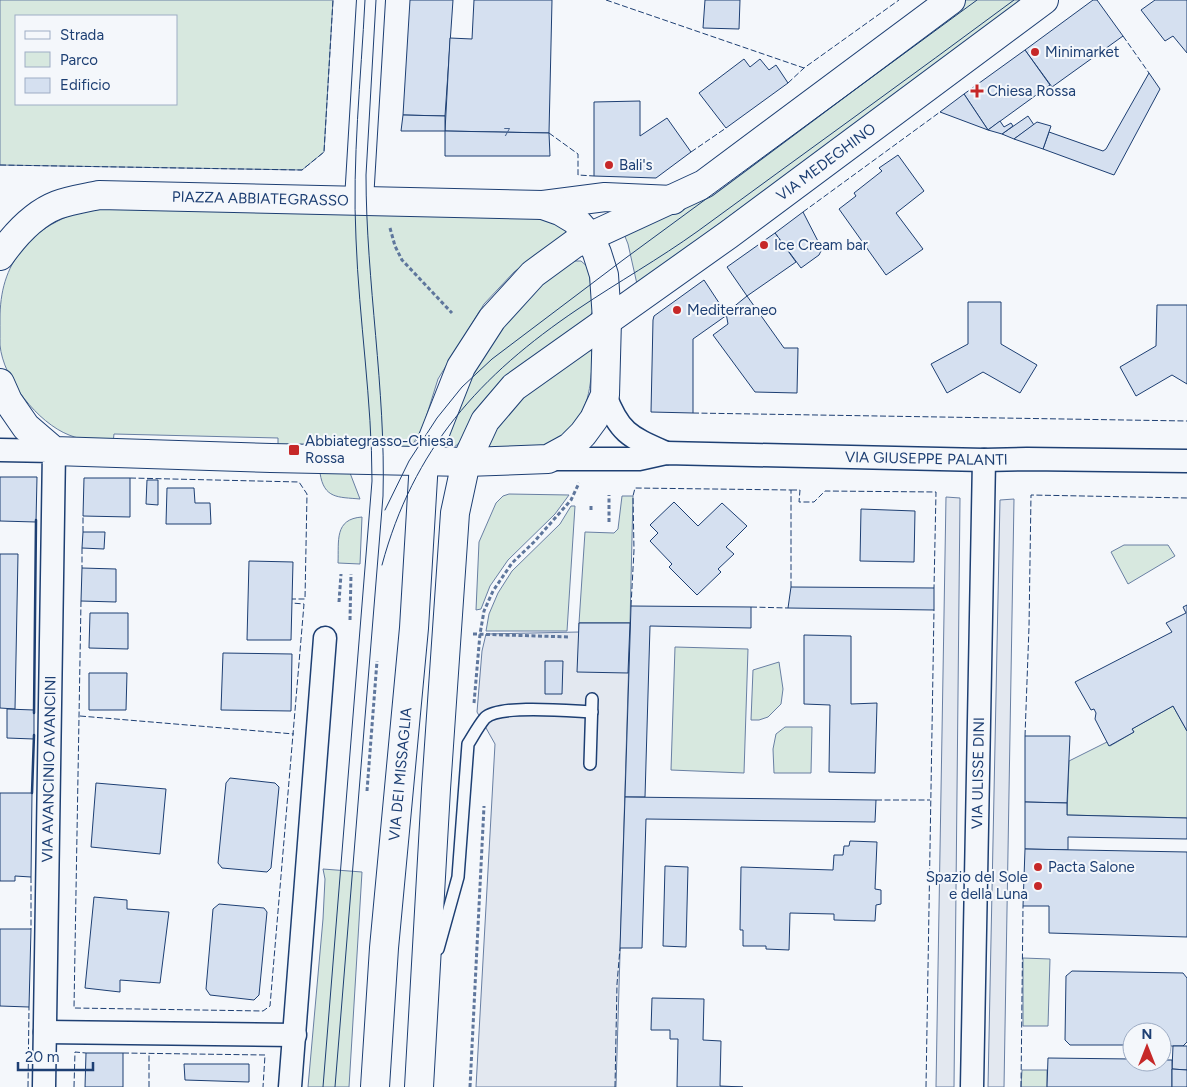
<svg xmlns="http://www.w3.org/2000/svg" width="1187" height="1087" font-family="Figtree,sans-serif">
	<rect width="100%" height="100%" fill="#f4f7fb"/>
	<g fill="#d7e8df" stroke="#687fa3" fill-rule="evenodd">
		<path d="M0 0H333L324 152 302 170 0 165ZM16 16H176V104H16Z"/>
		<polygon points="965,0 1024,0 637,284 628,244 624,234 707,191"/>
		<path d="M97 205 542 217 557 224 568 231 514 272 484 304 438 379 423 427 410 449 278 447V438L114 434 113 443C98 442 84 441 69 435 38 423 3 379 0 345 0 337 0 327 0 319 0 292 6 269 23 248 42 225 69 215 97 205Z"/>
		<path d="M575 261H581L589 268 593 310 589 319C554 344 503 373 478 408 470 421 464 448 447 449L445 445C454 421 461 396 471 373 484 344 545 271 575 261Z"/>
		<path d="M588 350 592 351 593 354C590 387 591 413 561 436 556 440 548 445 541 446 524 449 504 448 487 448L490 432 531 389Z"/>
		<path d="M320 473H350L360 499C338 497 324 499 320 473Z"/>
		<polygon points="509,494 569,495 555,514 508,560 490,586 481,609 476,610 479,542 496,503 503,496"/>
		<polygon points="622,496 633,496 630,623 579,623 585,532 614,533 618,529"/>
		<polygon points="571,506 575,506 567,631 486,631 489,614 498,593 512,571 560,524"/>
		<path d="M362 517 360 564 338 563C339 541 334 519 362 517Z"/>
		<polygon points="1124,545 1168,545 1175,556 1128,584 1111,552"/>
		<polygon points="675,647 748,649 744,773 671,770"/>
		<polygon points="779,662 783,689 781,704 768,717 759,720 751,720 753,670"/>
		<polygon points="1173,706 1187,731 1187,818 1067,815 1069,761 1107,742 1110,746 1134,732 1132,729"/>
		<polygon points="785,727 812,727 811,773 774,773 773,749 776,734"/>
		<polygon points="323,869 362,872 349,1087 308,1087 323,919 325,879"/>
		<polygon points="1023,958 1050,959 1048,1026 1023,1026"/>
		<polygon points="1022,1070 1047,1070 1047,1087 1021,1087"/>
	</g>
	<g fill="#e3e8f0" stroke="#687fa3">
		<polygon points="946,497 960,498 954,1087 936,1087"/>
		<polygon points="1014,499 1004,1087 988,1087 1000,500"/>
		<polygon points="579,623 630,623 616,1087 476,1087 495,744 477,712 482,651 486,634 579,632"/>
	</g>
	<g fill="#d5e0f0" stroke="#1d3f73">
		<polygon points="410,0 453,0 445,116 403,115"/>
		<polygon points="474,0 552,0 549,133 445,131 450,38 472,39"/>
		<polygon points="705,0 740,0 739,29 703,28"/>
		<polygon points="1093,0 1097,0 1123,36 1052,87 1025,50"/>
		<polygon points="1155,0 1187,0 1187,53 1173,36 1165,41 1141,10"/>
		<polygon points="1025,50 1050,85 988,130 964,94"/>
		<polygon points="744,59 750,67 760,59 769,70 776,65 788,83 726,128 699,93"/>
		<polygon points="1149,73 1160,89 1114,175 1043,149 1049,132 1103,151 1106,149"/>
		<polygon points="964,94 988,130 940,112"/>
		<polygon points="640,101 640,136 667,118 691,152 656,178 594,176 594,102"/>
		<polygon points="403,115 445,116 445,131 401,131"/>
		<polygon points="1028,116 1034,125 1014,139 1002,134"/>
		<polygon points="1000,121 1004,127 1011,123 1013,126 1002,134 988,130"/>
		<polygon points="1037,122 1051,126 1043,149 1014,139"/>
		<polygon points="445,131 549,133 550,156 445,156"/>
		<polygon points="898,155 924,191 896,213 923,249 886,275 839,209 856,196 854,193 882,171 879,168"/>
		<polygon points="803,212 822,249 819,255 801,268 775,233"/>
		<polygon points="775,233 796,262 747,296 727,267"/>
		<polygon points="704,280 727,315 693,339 693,413 651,412 653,320 654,316"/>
		<polygon points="747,296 784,348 798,348 797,393 755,392 713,335 728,324 726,313"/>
		<polygon points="968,302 1001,302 1001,344 1037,365 1020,393 983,372 947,393 931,364 968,344"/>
		<polygon points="1157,305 1187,305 1187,384 1172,375 1136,396 1120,367 1156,346"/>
		<polygon points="0,477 37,477 36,522 0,521"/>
		<polygon points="84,478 130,478 130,517 83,516"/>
		<polygon points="147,480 158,480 158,505 146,504"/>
		<polygon points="167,488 194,488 195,503 210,503 211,524 166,524"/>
		<polygon points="674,502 698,526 722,503 747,526 726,547 734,554 718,569 721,572 697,595 669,567 672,564 650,541 658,533 650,525"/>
		<polygon points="861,509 915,511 914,562 860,561"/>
		<polygon points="83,532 105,532 104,549 82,548"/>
		<polygon points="0,554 18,554 15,709 0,708"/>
		<polygon points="249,561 293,562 291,640 247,640"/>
		<polygon points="82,568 116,569 116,602 81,601"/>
		<polygon points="791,587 934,588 934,610 788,608"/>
		<polygon points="1187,605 1187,731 1173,706 1132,729 1134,732 1109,746 1095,719 1096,713 1094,709 1091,710 1075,682 1172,632 1166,623 1186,613 1183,607"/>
		<polygon points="631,606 751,607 751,628 650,626 645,797 625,797"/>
		<polygon points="90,613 128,613 128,649 89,648"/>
		<polygon points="579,623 630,623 628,673 577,672"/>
		<polygon points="804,635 851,636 851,704 877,703 875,773 829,772 830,705 804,704"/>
		<polygon points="223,653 292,654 291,711 221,710"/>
		<polygon points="545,661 563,661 562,694 545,694"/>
		<polygon points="89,673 127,673 126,710 89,710"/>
		<polygon points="7,709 34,710 34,739 7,738"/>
		<polygon points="1025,736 1070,736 1067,803 1025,802"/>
		<polygon points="230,778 275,783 279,787 271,868 267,872 222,868 218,863 226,783"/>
		<polygon points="96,783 166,789 160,854 91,847"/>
		<polygon points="0,793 32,793 31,877 15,876 15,881 0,881"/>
		<polygon points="625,797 876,800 875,822 646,819 642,948 620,948"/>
		<polygon points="1025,802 1067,803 1067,815 1187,818 1187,839 1068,837 1068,850 1025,849"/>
		<polygon points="850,841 877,842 875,889 881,890 881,904 876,905 875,921 834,920 834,914 790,913 789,950 766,949 766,946 743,946 743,930 740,930 741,867 833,870 834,855 843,855 844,846 849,846"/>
		<polygon points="1025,849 1187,852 1187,937 1049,933 1049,906 1023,906"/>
		<polygon points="665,866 688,867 686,947 663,946"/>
		<polygon points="94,897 127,900 127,909 169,912 160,983 120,980 120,992 85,988"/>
		<polygon points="219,904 264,908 267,912 259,995 254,1000 210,995 206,989 213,909"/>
		<polygon points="0,929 31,929 29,1007 0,1006"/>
		<polygon points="1072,971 1183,973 1187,978 1187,1042 1183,1046 1162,1046 1162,1032 1132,1032 1132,1045 1070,1045 1065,1040 1066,976"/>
		<polygon points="652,998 704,999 703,1040 721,1041 720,1086 743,1087 677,1087 678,1039 670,1039 670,1030 651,1030"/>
		<polygon points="1173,1046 1187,1046 1187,1070 1172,1069"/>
		<polygon points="86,1053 123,1053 123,1087 85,1087"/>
		<polygon points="1048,1058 1132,1059 1132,1062 1162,1062 1162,1060 1172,1060 1172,1087 1047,1087"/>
		<polygon points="184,1064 249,1064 249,1082 185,1080"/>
		<polygon points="1172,1069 1187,1070 1187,1087 1172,1087"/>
	</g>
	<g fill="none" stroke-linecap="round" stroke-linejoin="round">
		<defs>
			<g id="service">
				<polyline points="590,764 592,699"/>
				<path d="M438 949 458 877 468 744C473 736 479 725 485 718 499 704 570 711 592 712"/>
			</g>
			<g id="minor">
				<path d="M605 395C619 433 630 437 666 453"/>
				<polyline points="0,450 54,451 44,1087"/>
				<path id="s1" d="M548 459H639L666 453 984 460 1027 459 1187 461"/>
				<polyline points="45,1032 295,1035"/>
				<polyline points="290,1087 325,638"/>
				<path id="s2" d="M972 1087 984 460"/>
			</g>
			<g id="tertiary">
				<polyline points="359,200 371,0"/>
				<path id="s3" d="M0 256C14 236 34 214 57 205 70 200 85 198 99 195L543 205 605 197 673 200"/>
				<polyline points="0,383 8,401 26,427 54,451 271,458 466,462 548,459 570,447 583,434 594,419 605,395 607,320 604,275 597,253 590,237 575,220 560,211 543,205"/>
			</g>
			<g id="secondary">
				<path id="s4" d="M375 1087 384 948 414 628 424 461 461 367 492 319 533 274 574 244 704 184 951 0"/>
				<path id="s5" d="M419 1087 436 789 455 513 466 462 485 421 514 387 728 235 1044 0"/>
			</g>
		</defs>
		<use href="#service" stroke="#1d3f73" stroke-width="14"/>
		<use href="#minor" stroke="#1d3f73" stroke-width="25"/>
		<use href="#tertiary" stroke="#1d3f73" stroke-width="30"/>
		<use href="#secondary" stroke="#1d3f73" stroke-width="30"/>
		<g stroke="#5e769c" stroke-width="3" stroke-dasharray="4 2.5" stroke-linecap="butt">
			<polyline points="390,228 395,246 402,260 452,313"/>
			<polyline points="591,506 591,512"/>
			<polyline points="609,522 609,495"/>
			<polyline points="339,602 341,574"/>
			<polyline points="350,620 351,574"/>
			<polyline points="473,634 570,637"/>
			<polyline points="474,703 480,634 484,611 493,591 512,563 534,542 571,500 579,483"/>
			<polyline points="367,791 377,661"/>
			<polyline points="470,1087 484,806"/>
		</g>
		<use href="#service" stroke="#f4f7fb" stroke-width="11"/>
		<use href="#minor" stroke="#f4f7fb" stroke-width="22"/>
		<use href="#tertiary" stroke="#f4f7fb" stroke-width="28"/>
		<use href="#secondary" stroke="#f4f7fb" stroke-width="28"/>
		<g stroke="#1d3f73" stroke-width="1">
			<polyline points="385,510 409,461 437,418 462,387 492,359 623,260 977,0"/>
			<path d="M382 565C413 449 480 375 578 309 618 282 659 259 698 231 803 154 909 78 1014 0"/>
			<path d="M323 1087 372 481C372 400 359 320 356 239 352 160 361 79 365 0"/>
			<path d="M335 1087 383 496C386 389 366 282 366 175L376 0"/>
		</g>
		<g stroke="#1d3f73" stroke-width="1" stroke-dasharray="6 2.5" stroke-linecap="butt">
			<polyline points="606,0 804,68"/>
			<polyline points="1123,36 1149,73"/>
			<polyline points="788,83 804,68 899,0"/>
			<polyline points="549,133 578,154 578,175 594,176"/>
			<polyline points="691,152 726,128"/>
			<polyline points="0,165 302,170 324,152 333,0"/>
			<polyline points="803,212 940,112"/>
			<polyline points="693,413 1187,421"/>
			<polyline points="130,478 299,482 307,494 305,599 292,599"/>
			<polyline points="791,490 800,490 799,502 814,502 825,491 936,492 934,588"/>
			<polyline points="83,532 83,516"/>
			<polyline points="82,548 82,568"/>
			<polyline points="81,601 74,1008 263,1011 270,1006 304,604 292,603"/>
			<polyline points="631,606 634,550 633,496 635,488 791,490 791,587"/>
			<polyline points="751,607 788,608"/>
			<polyline points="80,716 294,734"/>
			<polyline points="1025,736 1029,627 1031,495 1187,498"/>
			<polyline points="876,800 930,800"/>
			<polyline points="31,877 31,929"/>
			<polyline points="123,1053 265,1055 263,1087"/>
			<polyline points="28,1087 29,1007"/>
			<polyline points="74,1087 75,1052 86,1053"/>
			<polyline points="149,1087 149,1053"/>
			<polyline points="615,1087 617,984 620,948"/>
			<polyline points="926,1087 934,610"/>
			<polyline points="1021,1087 1023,906"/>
		</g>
		<g stroke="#1d3f73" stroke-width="2.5">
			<polyline points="34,713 36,520"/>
			<polyline points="32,793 34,735"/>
		</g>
	</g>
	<g fill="#c62828" stroke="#f4f7fb" stroke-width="2">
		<circle cx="1035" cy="52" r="5"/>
		<path d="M974.5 83.5h5v5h5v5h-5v5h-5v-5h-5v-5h5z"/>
		<circle cx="609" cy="165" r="5"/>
		<circle cx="764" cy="245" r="5"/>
		<circle cx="677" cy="310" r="5"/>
		<rect x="288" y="444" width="12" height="12" rx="2.5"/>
		<circle cx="1038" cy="867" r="5"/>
		<circle cx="1038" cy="886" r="5"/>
	</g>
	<g text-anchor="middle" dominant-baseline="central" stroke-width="4" stroke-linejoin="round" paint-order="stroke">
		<g font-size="12" fill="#4b6792">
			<text x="507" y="132">7</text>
		</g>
		<g font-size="15" fill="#1d3f73" stroke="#f4f7fb" text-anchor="start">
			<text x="1045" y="52">Minimarket</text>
			<text x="987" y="91">Chiesa Rossa</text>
			<text x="619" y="165">Bali's</text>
			<text x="774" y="245">Ice Cream bar</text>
			<text x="687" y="310">Mediterraneo</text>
			<text x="305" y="441">Abbiategrasso-Chiesa<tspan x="305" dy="17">Rossa</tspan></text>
			<text x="1048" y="867">Pacta Salone</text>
			<text x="1028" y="877" text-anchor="end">Spazio del Sole<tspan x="1028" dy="17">e della Luna</tspan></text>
		</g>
		<g font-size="15" fill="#1d3f73" stroke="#f4f7fb">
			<text stroke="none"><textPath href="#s5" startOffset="1102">VIA MEDEGHINO</textPath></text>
			<text stroke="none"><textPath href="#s3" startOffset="282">PIAZZA ABBIATEGRASSO</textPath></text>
			<text stroke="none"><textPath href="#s1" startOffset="379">VIA GIUSEPPE PALANTI</textPath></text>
			<text transform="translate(49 769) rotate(-89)">VIA AVANCINIO AVANCINI</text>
			<text stroke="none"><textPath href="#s4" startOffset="314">VIA DEI MISSAGLIA</textPath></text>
			<text stroke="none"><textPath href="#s2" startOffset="314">VIA ULISSE DINI</textPath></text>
		</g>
	</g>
	<rect x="15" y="15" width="162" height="90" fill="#f4f7fb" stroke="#9eadc5"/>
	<rect x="25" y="31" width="25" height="8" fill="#f4f7fb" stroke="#9eadc5"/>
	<text x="60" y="40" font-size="15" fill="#1d3f73">Strada</text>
	<rect x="25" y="52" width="25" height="15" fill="#d7e8df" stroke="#9eadc5"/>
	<text x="60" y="65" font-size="15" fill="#1d3f73">Parco</text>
	<rect x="25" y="78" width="25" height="15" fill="#d5e0f0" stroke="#9eadc5"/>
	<text x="60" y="90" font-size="15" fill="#1d3f73">Edificio</text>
	<g transform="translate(1147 1047)"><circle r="24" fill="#f4f7fb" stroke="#9eadc5"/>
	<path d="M0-4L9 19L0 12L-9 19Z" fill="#c62828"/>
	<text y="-8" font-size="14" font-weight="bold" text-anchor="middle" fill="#1d3f73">N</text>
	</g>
	<path d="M18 1062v8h75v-8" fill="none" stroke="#1d3f73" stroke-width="2.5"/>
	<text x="25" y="1062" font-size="15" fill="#1d3f73" stroke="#f4f7fb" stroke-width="4" paint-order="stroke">20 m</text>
</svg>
